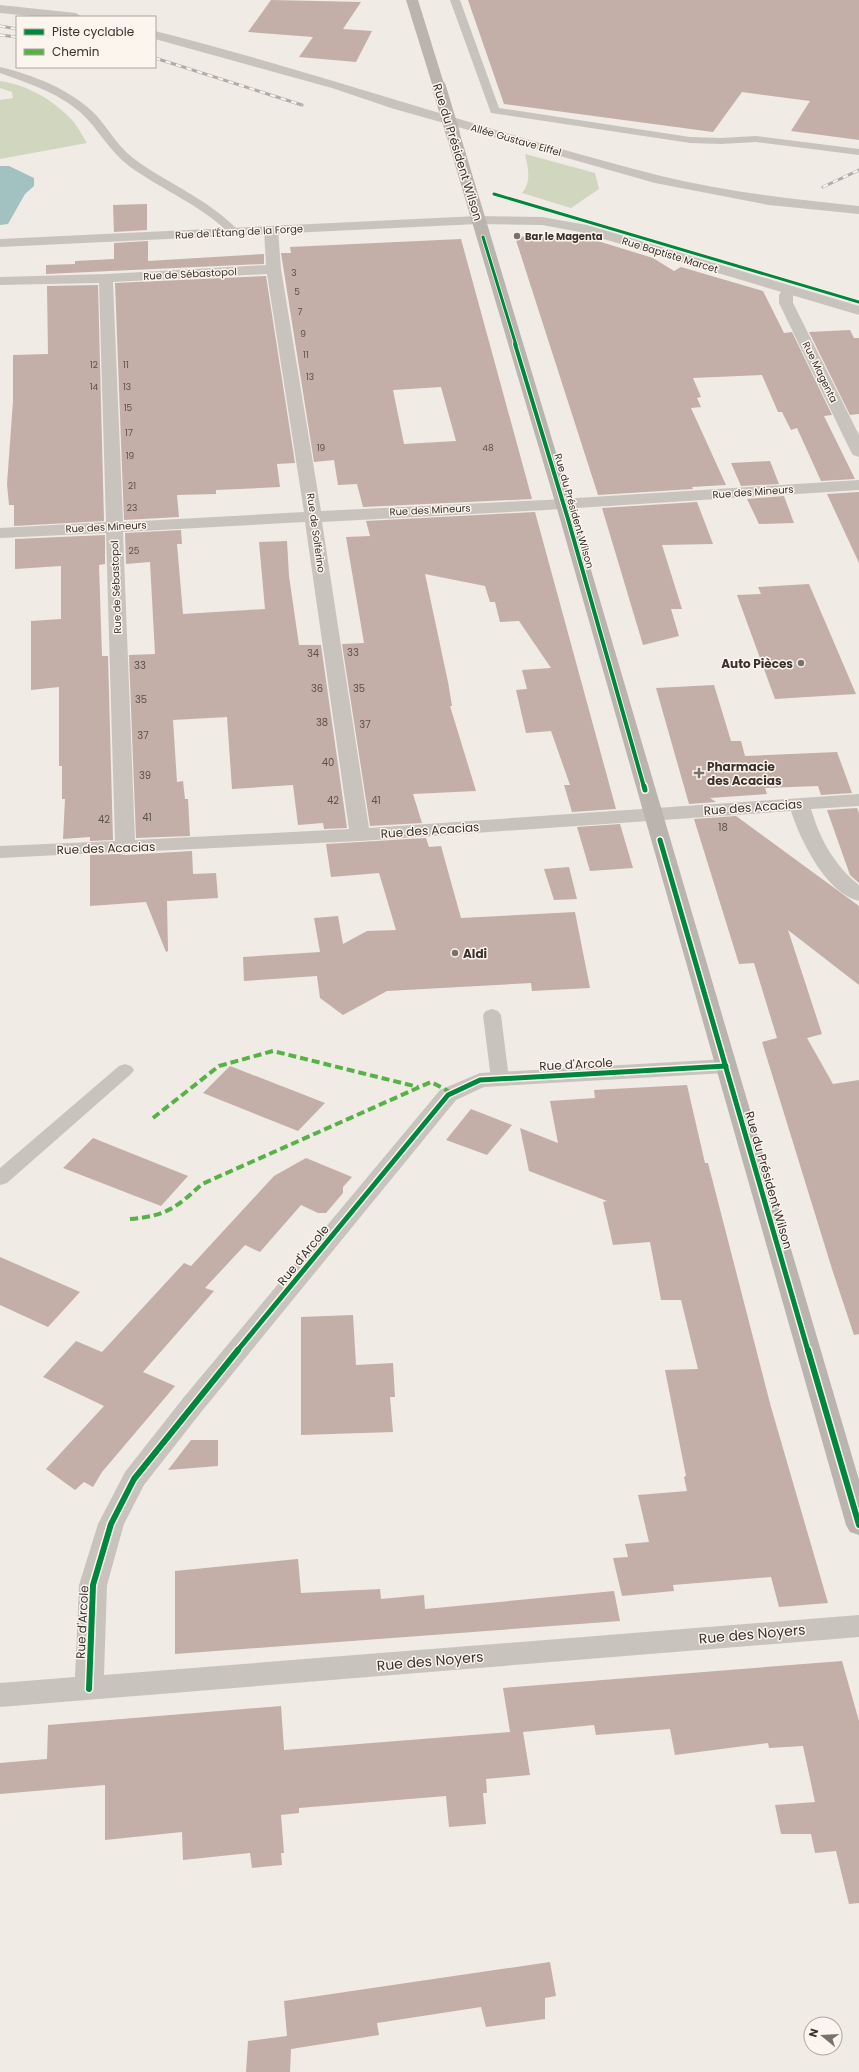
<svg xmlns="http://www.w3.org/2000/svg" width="859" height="2072" font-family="Poppins,sans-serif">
	<rect width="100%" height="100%" fill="#f0ebe5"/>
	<g fill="#d1d6bf">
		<path d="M0 81C27 85 52 99 71 119 77 125 82 135 87 143L0 159V100L13 98 12 92 0 88Z"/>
		<path d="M525 154 595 173 599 189 571 208 522 193C532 182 528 168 525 154Z"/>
	</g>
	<polygon fill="#a1c2c1" points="0,166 9,166 34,178 34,186 25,194 8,224 0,225"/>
	<g fill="#c3afa7" fill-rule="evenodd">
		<polygon points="271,0 361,2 343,29 372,31 356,62 299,57 313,37 248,32"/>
		<polygon points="468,0 859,0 859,140 791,131 810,101 742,92 713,132 504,104"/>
		<polygon points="147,204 147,230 114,232 113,205"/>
		<polygon points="575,234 653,258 674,271 681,267 763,291 784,333 792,332 832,415 824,416 855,479 821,481 797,428 791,430 782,412 778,412 762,375 693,378 701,397 697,398 701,407 691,408 726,485 692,487 693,489 598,495 515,237"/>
		<path d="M461 239 532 499 363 507 357 484 338 485 334 460 314 462 281 253H291L290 247ZM441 387 456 441 404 444 393 390Z"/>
		<polygon points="148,241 148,261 264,254 264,264 46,274 46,265 75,264 75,261 114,259 114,243"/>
		<polygon points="266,276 295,463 277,464 280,487 216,490 216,494 177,495 179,517 124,520 115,283"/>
		<polygon points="98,285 104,521 14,526 14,505 9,505 7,484 13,401 13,355 48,354 47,286"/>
		<polygon points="850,330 854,338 859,338 859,414 850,415 809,332"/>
		<polygon points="770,461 779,484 741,486 731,463"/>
		<polygon points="859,492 859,563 827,494"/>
		<polygon points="784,496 794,523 759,524 747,499"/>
		<polygon points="697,502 713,544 662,545 682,609 671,609 679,636 643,645 602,508"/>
		<polygon points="535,512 616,809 572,812 564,785 570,785 551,731 526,733 516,690 527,689 522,670 551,668 519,621 500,622 495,602 490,602 485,586 425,574 448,682 452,706 450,706 476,791 413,794 422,823 370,826 342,644 364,643 346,537 370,536 366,521"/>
		<polygon points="181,530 182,544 177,544 183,614 265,609 259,542 287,541 289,576 299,645 321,645 347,828 324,829 323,823 298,825 293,785 232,789 227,717 173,720 177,782 183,781 185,799 188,799 190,836 136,838 129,655 155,654 150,562 126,564 125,533"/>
		<polygon points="105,535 105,564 99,565 102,656 108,656 113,840 90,841 90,837 63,839 65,799 62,799 62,766 59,766 59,687 31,690 31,621 61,619 61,566 15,569 15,539"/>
		<polygon points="809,584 856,694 775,699 737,595 761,594 758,587"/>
		<polygon points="714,685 731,741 741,741 745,756 837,752 852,793 821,795 818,786 765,788 767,794 710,798 716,802 689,804 656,688"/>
		<polygon points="857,808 859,813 859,883 850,875 827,810"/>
		<polygon points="736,816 859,906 859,985 788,930 822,1034 807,1038 833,1084 859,1080 859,1334 854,1335 832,1269 762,1042 777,1038 754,963 739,964 694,819"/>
		<polygon points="620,824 633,868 590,871 577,827"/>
		<polygon points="426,838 429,847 441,846 461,918 575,912 590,988 532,991 531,983 387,991 343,1015 320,998 317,976 244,981 243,957 320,952 314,918 338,916 343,944 367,931 396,930 379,873 331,877 326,844"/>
		<polygon points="192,851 193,874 216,873 218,898 167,901 168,951 166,952 146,902 90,906 90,855 119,854 125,855"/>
		<polygon points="569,867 577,899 554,900 544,869"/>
		<polygon points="230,1066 325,1103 298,1131 203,1093"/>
		<polygon points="687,1085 705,1163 708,1163 771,1407 828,1603 779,1607 771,1577 673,1585 674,1591 622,1596 613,1558 628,1557 625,1544 649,1542 638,1495 687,1491 684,1477 686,1476 665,1370 698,1369 681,1300 661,1300 650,1242 613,1245 603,1202 607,1201 529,1171 520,1128 558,1143 550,1101 595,1098 594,1090"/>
		<polygon points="471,1109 512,1125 487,1155 446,1140"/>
		<polygon points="93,1138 188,1176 161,1206 63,1168"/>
		<polygon points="306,1158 352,1177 343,1187 343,1193 326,1213 318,1213 301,1205 260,1252 245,1245 205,1288 214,1291 143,1372 175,1386 102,1472 93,1487 84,1482 75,1490 46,1469 104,1406 43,1377 76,1341 102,1352 184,1263 191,1266 274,1176"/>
		<polygon points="0,1257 80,1292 48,1327 0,1305"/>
		<polygon points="353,1315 356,1365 393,1363 395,1397 390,1397 393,1432 301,1435 301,1317"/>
		<polygon points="191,1440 218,1440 218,1466 168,1470"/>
		<polygon points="298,1559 301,1593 380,1589 381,1599 424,1595 425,1609 614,1591 620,1621 175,1654 175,1571"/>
		<polygon points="842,1661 859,1721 859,1903 849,1904 836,1851 815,1853 811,1834 781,1834 775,1805 815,1802 803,1746 769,1748 768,1743 675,1755 670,1729 596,1735 594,1725 523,1732 530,1775 486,1779 487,1793 483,1793 486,1824 449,1827 446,1796 299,1808 299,1813 281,1815 284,1853 281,1853 282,1865 252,1868 250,1853 183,1860 182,1832 105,1840 105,1785 0,1794 0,1763 47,1759 48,1725 281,1706 284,1750 510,1732 503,1688"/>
		<polygon points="550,1962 556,1996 545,1998 545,2019 486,2027 481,2007 377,2023 379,2035 291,2049 290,2072 246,2072 248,2041 287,2036 284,2001"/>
	</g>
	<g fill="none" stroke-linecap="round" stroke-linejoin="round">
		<g fill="#c9c3be" fill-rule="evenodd">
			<polygon points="450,0 460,0 499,108 690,137 721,138 756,136 859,149 859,155 756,142 721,144 690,143 491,113"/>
			<path d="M0 67C34 75 72 90 97 116 110 132 120 149 137 161 171 185 209 200 238 230L240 232 238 234H230C201 205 162 190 129 166 109 151 98 128 80 112 57 92 27 83 0 73Z"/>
			<polygon points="492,1009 498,1011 501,1015 509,1079 506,1083 500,1085 494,1083 491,1079 483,1015 486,1011"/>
			<polygon points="125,1064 131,1066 134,1070 131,1074 7,1183 0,1185 0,1168 119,1066"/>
		</g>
		<g fill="#c9c3be" fill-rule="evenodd">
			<polygon points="0,5 76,13 82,17 42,17 0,13"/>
			<path d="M155 31C325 74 491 133 661 176 726 192 793 199 859 206V214L769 205 655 183 391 108 332 88 155 39Z"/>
			<path d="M271 226 276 227 278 230 281 269 321 511 546 500 859 480V490L546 510 322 522 369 828 859 794V806L811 809C820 839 834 865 859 885V901C826 893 800 840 791 811L360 841 132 852 125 854 119 852 0 858V846L115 841 106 533 0 538V528L106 522 99 283 0 285V277L106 274 266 265 264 230 266 227ZM267 274 304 512 123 522 113 282ZM305 522 349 829 135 840 123 532Z"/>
			<polygon points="789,286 794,287 796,290 793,295 793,303 859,435 859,457 853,455 851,452 779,303 779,295 784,287"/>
			<polygon points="726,1059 734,1061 737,1066 734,1071 726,1073 484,1087 456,1100 202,1411 144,1485 124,1524 107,1585 104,1675 859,1615 859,1637 0,1707 0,1683 75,1677 79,1585 98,1524 125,1472 184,1397 440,1090 480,1073"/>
		</g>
		<polygon fill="#c9c3be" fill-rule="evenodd" points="478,216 542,217 587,225 859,306 859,315 580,232 542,225 478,224 0,247 0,239"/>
		<g fill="#bab3ae" fill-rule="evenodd">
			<polygon points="406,0 418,0 445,87 444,90 434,90 433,87"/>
			<polygon points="453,130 460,134 576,519 859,1480 859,1535 850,1532 846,1525 560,519 446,134"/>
		</g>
		<defs>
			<g id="rail">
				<polyline points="0,26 17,29"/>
				<polyline points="0,35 17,37"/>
				<polyline points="155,58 302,105"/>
				<polyline points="823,187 859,170"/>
			</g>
		</defs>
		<use href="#rail" stroke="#b1aca8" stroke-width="3"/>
		<use href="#rail" stroke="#fbf5ee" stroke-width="2" stroke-dasharray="5.5" stroke-linecap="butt"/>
		<polyline stroke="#bab3ae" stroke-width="14" points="439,87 453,134"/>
		<g stroke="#57b246" stroke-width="4" stroke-dasharray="8 4" stroke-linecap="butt">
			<polyline points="153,1118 219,1066 273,1051 418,1087"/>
			<path d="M130 1219C166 1216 176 1208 202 1184L431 1082 452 1093"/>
		</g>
		<defs>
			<g id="cycleway-far3">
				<polyline points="494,194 859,302"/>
				<polyline points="483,237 516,345"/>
			</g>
			<polyline id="cycleway-far2" points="515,344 568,519 644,787"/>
			<g id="cycleway-far1">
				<polyline points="644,786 645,790"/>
				<polyline points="660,840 808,1351"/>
				<polyline points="237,1351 448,1095 480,1080 726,1066"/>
			</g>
			<g id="cycleway">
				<polyline points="808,1350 859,1525"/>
				<polyline points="89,1689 93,1585 111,1524 134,1479 238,1350"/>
			</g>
		</defs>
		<use href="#cycleway-far3" stroke="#fbf5ee" stroke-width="4.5"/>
		<use href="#cycleway-far2" stroke="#fbf5ee" stroke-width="6"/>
		<use href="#cycleway-far1" stroke="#fbf5ee" stroke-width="8"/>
		<use href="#cycleway" stroke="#fbf5ee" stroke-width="9"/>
		<use href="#cycleway-far3" stroke="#00873e" stroke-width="3"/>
		<use href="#cycleway-far2" stroke="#00873e" stroke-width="4"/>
		<use href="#cycleway-far1" stroke="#00873e" stroke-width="5"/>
		<use href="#cycleway" stroke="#00873e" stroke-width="6"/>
	</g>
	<g fill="#7a716c" stroke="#fbf5ee" stroke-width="1.5">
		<circle cx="517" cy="236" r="4"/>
		<circle cx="801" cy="663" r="4"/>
		<path d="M697 767h4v4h4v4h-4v4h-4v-4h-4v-4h4z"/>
		<circle cx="455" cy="953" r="4"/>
	</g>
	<g text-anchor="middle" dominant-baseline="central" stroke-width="3" stroke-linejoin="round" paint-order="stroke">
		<g font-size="9" fill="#5d504a">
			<text x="294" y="273">3</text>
			<text x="297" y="292">5</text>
			<text x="300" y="312">7</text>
			<text x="303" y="334">9</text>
			<text x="306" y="355">11</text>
			<text x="94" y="365">12</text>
			<text x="126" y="365">11</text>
			<text x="310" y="377">13</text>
			<text x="94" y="387">14</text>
			<text x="127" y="387">13</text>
			<text x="128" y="408">15</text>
			<text x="129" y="433">17</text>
			<text x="321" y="448">19</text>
			<text x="488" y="448">48</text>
			<text x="130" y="456">19</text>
			<text x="132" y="486">21</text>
			<text x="132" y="508">23</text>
			<text x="134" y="551">25</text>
		</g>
		<g font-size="10" fill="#3b302b" stroke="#fbf5ee">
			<text transform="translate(516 140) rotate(16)">Allée Gustave Eiffel</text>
			<text transform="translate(239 232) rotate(-3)">Rue de l'Étang de la Forge</text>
			<text transform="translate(670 255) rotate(17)">Rue Baptiste Marcet</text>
			<text transform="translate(190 274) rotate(-3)">Rue de Sébastopol</text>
			<text transform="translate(820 372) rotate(64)">Rue Magenta</text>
			<text transform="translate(753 492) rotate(-4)">Rue des Mineurs</text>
			<text transform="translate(430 510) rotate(-3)">Rue des Mineurs</text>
			<text transform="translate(574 511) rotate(74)">Rue du Président Wilson</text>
			<text transform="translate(106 527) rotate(-3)">Rue des Mineurs</text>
			<text transform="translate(316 533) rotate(82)">Rue de Solférino</text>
			<text transform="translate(116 587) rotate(-92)">Rue de Sébastopol</text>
		</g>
		<g font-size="10" font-weight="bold" fill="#3b302b" stroke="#fbf5ee" text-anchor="start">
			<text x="525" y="236">Bar le Magenta</text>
		</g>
		<g font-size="10" fill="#5d504a">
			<text x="353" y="652">33</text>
			<text x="313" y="653">34</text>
			<text x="140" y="665">33</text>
			<text x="317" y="688">36</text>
			<text x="359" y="688">35</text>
			<text x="141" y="699">35</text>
			<text x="322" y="722">38</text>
			<text x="365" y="724">37</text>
			<text x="143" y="735">37</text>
			<text x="328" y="762">40</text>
			<text x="145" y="775">39</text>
			<text x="333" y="800">42</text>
			<text x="376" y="800">41</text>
			<text x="147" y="817">41</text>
			<text x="104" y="819">42</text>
			<text x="723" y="827">18</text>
		</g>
		<g font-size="12" fill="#3b302b" stroke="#fbf5ee">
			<text transform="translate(458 152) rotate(73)">Rue du Président Wilson</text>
			<text transform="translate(753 807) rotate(-4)">Rue des Acacias</text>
			<text transform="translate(430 830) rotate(-4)">Rue des Acacias</text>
			<text transform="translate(106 848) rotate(-2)">Rue des Acacias</text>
			<text transform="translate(576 1064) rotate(-3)">Rue d'Arcole</text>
			<text transform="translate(769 1180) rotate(74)">Rue du Président Wilson</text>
			<text transform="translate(303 1255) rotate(-51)">Rue d'Arcole</text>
			<text transform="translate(82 1622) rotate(-87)">Rue d'Arcole</text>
		</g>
		<g font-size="12" font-weight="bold" fill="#3b302b" stroke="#fbf5ee" text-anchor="start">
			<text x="793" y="663" text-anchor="end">Auto Pièces</text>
			<text x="707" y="766">Pharmacie<tspan x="707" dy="14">des Acacias</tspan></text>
			<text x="463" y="953">Aldi</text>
		</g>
		<g font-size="14" fill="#3b302b" stroke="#fbf5ee">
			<text transform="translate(752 1634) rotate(-5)">Rue des Noyers</text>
			<text transform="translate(430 1661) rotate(-5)">Rue des Noyers</text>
		</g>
	</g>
	<rect x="16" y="16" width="140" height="52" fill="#fbf5ee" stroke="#aea6a0"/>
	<rect x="24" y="29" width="20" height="6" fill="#00873e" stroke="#aea6a0"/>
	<text x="52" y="36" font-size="12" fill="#3b302b">Piste cyclable</text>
	<rect x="24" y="49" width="20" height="6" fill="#57b246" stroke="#aea6a0"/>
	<text x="52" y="56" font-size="12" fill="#3b302b">Chemin</text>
	<g transform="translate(823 2036) rotate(288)"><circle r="19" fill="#fbf5ee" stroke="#aea6a0"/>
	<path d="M0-3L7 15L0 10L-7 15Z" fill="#7a716c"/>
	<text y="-6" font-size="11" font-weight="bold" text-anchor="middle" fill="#3b302b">N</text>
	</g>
</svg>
